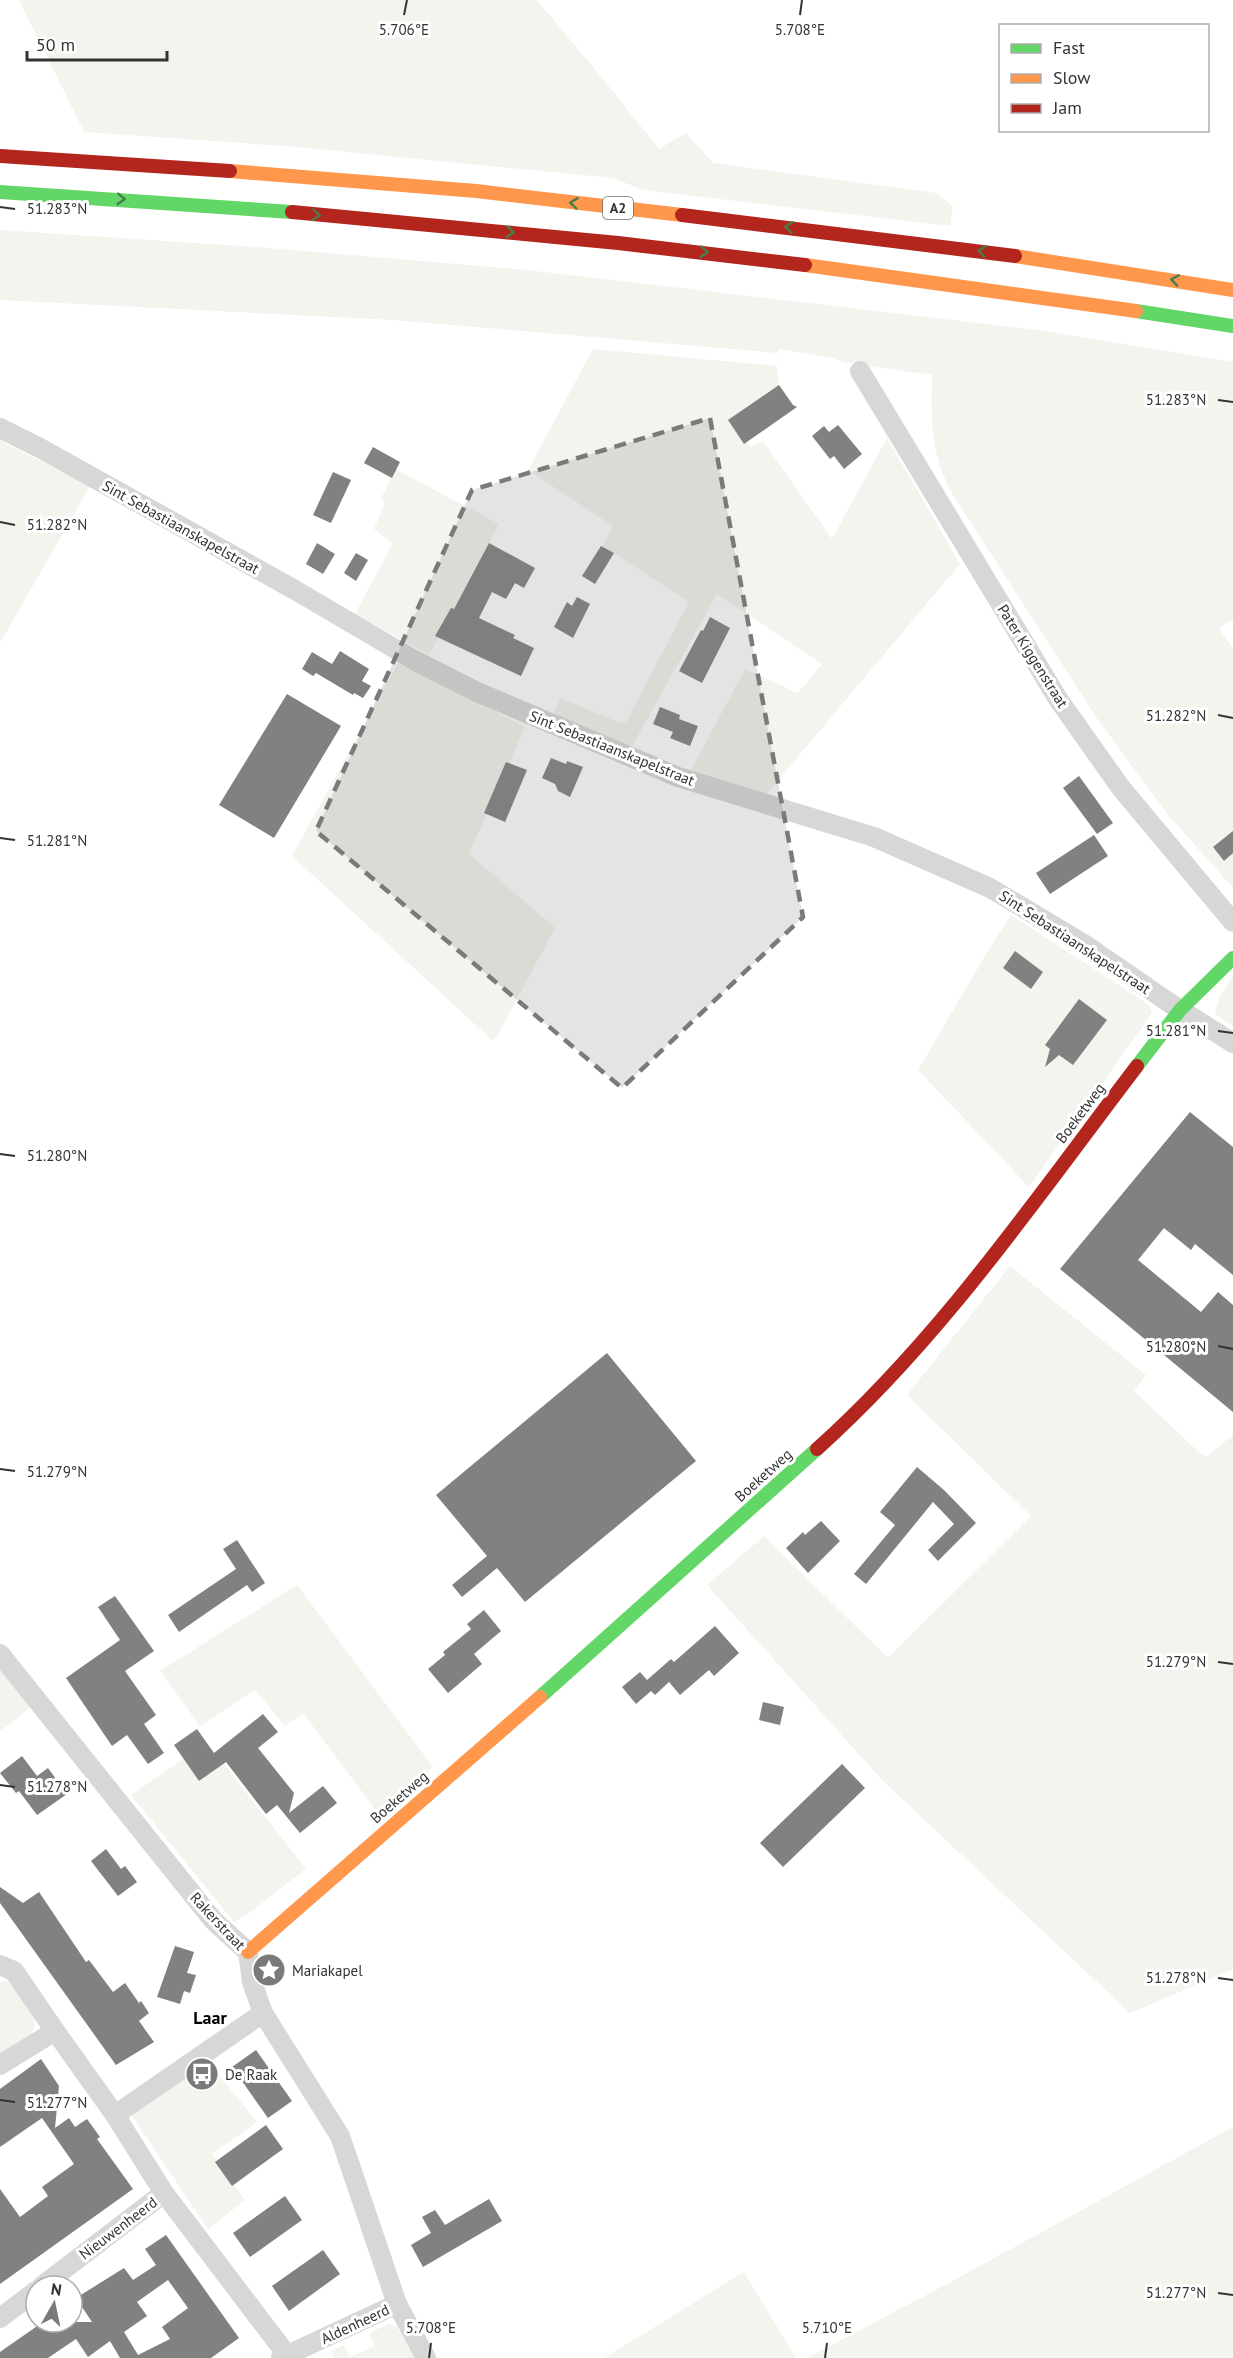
<svg xmlns="http://www.w3.org/2000/svg" width="1233" height="2358" font-family="'PT Sans',sans-serif">
	<rect width="100%" height="100%" fill="#fff"/>
	<g fill="#f1f5ed">
		<polygon points="19,0 537,0 603,79 659,149 686,133 713,163 936,193 953,206 950,226 643,190 613,178 297,147 84,132"/>
		<path d="M0 230 257 247 527 270 1038 330 1233 362V619L1219 628 1233 649V888L1169 816 1096 717 953 495C930 452 931 423 932 375L843 362 834 358 779 349 778 353 393 320 0 300Z"/>
		<polygon points="593,349 777,366 779,389 733,423 751,447 763,441 832,539 887,438 960,564 764,797 689,774 745,669 798,693 822,664 717,594 630,750 551,717 561,698 620,723 626,722 689,602 603,546 613,526 528,470"/>
		<polygon points="0,440 90,486 0,643"/>
		<polygon points="395,469 499,524 429,655 355,614 393,543 374,529 385,503 381,499"/>
		<polygon points="399,661 525,727 469,854 555,928 496,1038 492,1040 292,856"/>
		<polygon points="1011,915 1131,993 1150,1006 1152,1013 1029,1187 918,1070 989,949"/>
		<polygon points="1233,976 1233,1026 1215,1014 1220,996"/>
		<polygon points="1010,1266 1146,1375 1134,1391 1201,1454 1206,1457 1233,1435 1233,1969 1130,2013 883,1781 707,1585 764,1536 888,1658 1031,1516 907,1395"/>
		<polygon points="297,1585 433,1767 377,1812 303,1713 285,1726 255,1690 200,1726 160,1671"/>
		<polygon points="0,1667 31,1707 0,1731"/>
		<polygon points="195,1751 217,1755 306,1869 249,1913 234,1922 131,1795"/>
		<path d="M8 1981C17 1985 21 1993 27 2002 48 2033 24 2038 0 2055V1982Z"/>
		<polygon points="206,2059 257,2122 212,2154 245,2200 208,2229 132,2116"/>
		<polygon points="1233,2127 1233,2358 807,2358 949,2283"/>
		<polygon points="744,2272 796,2358 604,2358"/>
		<polygon points="388,2324 397,2327 415,2358 334,2358 331,2351 344,2345 350,2357 375,2346 369,2333"/>
	</g>
	<g fill="#818181" fill-rule="evenodd">
		<polygon points="779,385 793,405 797,407 744,444 728,420"/>
		<polygon points="838,425 862,454 844,469 834,456 830,459 812,436 824,426 829,432"/>
		<polygon points="373,447 400,462 392,478 364,463"/>
		<polygon points="333,472 351,480 331,523 313,515"/>
		<polygon points="317,543 335,554 323,574 306,564"/>
		<polygon points="489,543 535,568 524,588 515,583 506,599 492,592 479,618 515,635 513,638 534,648 521,676 435,636 451,608 454,609"/>
		<polygon points="601,546 614,553 595,584 582,576"/>
		<polygon points="356,553 368,560 356,581 344,573"/>
		<polygon points="577,597 590,604 573,638 554,627 567,602 572,606"/>
		<polygon points="710,617 730,628 702,683 679,671 701,630 703,631"/>
		<polygon points="340,651 369,669 362,681 371,686 363,698 354,693 353,695 316,673 313,676 302,669 312,652 332,664"/>
		<polygon points="287,694 341,726 274,838 219,805"/>
		<polygon points="660,707 680,715 679,719 698,726 690,746 670,738 673,732 653,724"/>
		<polygon points="551,758 566,764 567,761 583,767 570,797 558,791 555,784 542,778"/>
		<polygon points="506,762 527,770 505,822 484,813"/>
		<polygon points="1079,776 1113,823 1097,834 1063,788"/>
		<polygon points="1233,831 1233,853 1224,861 1213,847"/>
		<polygon points="1094,835 1108,856 1050,894 1036,873"/>
		<polygon points="1015,951 1043,972 1031,989 1003,968"/>
		<polygon points="1079,999 1107,1020 1073,1065 1059,1055 1045,1067 1050,1049 1045,1045"/>
		<polygon points="1190,1112 1233,1147 1233,1275 1195,1244 1191,1250 1164,1228 1138,1260 1201,1312 1218,1292 1233,1305 1233,1412 1060,1269"/>
		<polygon points="607,1353 696,1461 525,1602 497,1568 462,1597 452,1585 487,1556 436,1495"/>
		<polygon points="917,1467 944,1490 976,1523 938,1561 928,1550 954,1524 933,1502 866,1584 854,1574 895,1525 880,1512"/>
		<polygon points="821,1521 840,1541 808,1573 786,1548 803,1532 805,1535"/>
		<polygon points="237,1540 265,1583 252,1592 247,1585 179,1632 168,1615 236,1569 223,1549"/>
		<polygon points="115,1596 154,1651 125,1671 156,1715 144,1724 164,1753 148,1764 127,1735 112,1746 66,1678 120,1640 98,1607"/>
		<polygon points="484,1610 501,1631 474,1654 482,1664 448,1693 428,1669 445,1655 443,1652 471,1629 467,1624"/>
		<polygon points="715,1626 739,1653 714,1676 709,1670 680,1695 669,1682 655,1695 651,1691 636,1704 622,1687 640,1672 647,1680 671,1659 674,1662"/>
		<polygon points="763,1702 784,1707 780,1725 759,1720"/>
		<polygon points="263,1714 278,1732 258,1748 294,1793 289,1813 323,1786 337,1803 300,1833 277,1805 266,1814 226,1762 199,1781 174,1745 197,1729 214,1753"/>
		<polygon points="22,1756 37,1776 48,1768 67,1794 37,1815 19,1791 16,1793 0,1773"/>
		<polygon points="842,1764 865,1788 783,1867 760,1843"/>
		<polygon points="106,1849 121,1869 125,1866 137,1882 118,1896 91,1861"/>
		<polygon points="0,1887 23,1903 39,1892 86,1962 89,1960 113,1992 125,1983 139,2003 141,2001 149,2013 139,2021 154,2042 116,2065 0,1903"/>
		<polygon points="175,1946 194,1952 187,1973 196,1975 190,1993 184,1991 180,2004 157,1997"/>
		<polygon points="256,2050 292,2101 268,2118 232,2067"/>
		<polygon points="41,2059 59,2086 55,2128 69,2118 75,2127 87,2119 100,2137 97,2139 133,2189 0,2284 0,2189 20,2217 48,2196 42,2187 74,2164 42,2118 0,2147 0,2089"/>
		<polygon points="266,2125 283,2149 232,2186 215,2162"/>
		<polygon points="285,2196 302,2220 250,2257 233,2233"/>
		<polygon points="489,2199 502,2221 423,2267 411,2245 431,2233 422,2217 435,2210 445,2225"/>
		<path d="M166 2235 239 2338 211 2358H120L110 2341 88 2357 76 2339 48 2358H0V2352L43 2322H92L76 2298 124 2268 133 2280 156 2265 145 2249ZM168 2280 188 2308 162 2327 170 2339 138 2355 124 2332 147 2316 137 2302Z"/>
		<polygon points="323,2250 340,2274 289,2311 272,2286"/>
	</g>
	<g fill="none" stroke-linecap="round" stroke-linejoin="round">
		<g stroke="#d7d7d7" stroke-width="20">
			<polyline points="860,371 1058,699 1121,788 1233,922"/>
			<polyline points="0,428 40,448 295,590 414,660 477,692 678,777 874,837 990,888 1084,944 1171,1004 1233,1043"/>
			<polyline points="0,1654 213,1920 248,1952 252,1982 263,2013 340,2136 397,2304 426,2358"/>
			<polyline points="0,1965 14,1971 55,2031 0,2065"/>
			<polyline points="55,2031 115,2115 164,2193 287,2355"/>
			<polyline points="115,2115 263,2013"/>
			<polyline points="42,2286 164,2193"/>
			<polyline points="0,2318 36,2291"/>
			<polyline points="281,2358 397,2304"/>
		</g>
		<g stroke="#63d668" stroke-width="14">
			<polyline points="0,192 292,212"/>
			<polyline points="1136,311 1233,326"/>
			<polyline points="1137,1066 1180,1010 1233,958"/>
			<polyline points="540,1697 817,1449"/>
		</g>
		<g stroke="#ff974d" stroke-width="14">
			<polyline points="230,171 476,191 682,215"/>
			<polyline points="1015,256 1233,290"/>
			<polyline points="805,265 1136,311"/>
			<polyline points="248,1952 540,1697"/>
		</g>
		<g stroke="#b3261e" stroke-width="14">
			<polyline points="0,156 230,171"/>
			<polyline points="292,212 618,243 805,265"/>
			<polyline points="682,215 1015,256"/>
			<path d="M817 1449C941 1338 1037 1197 1137 1066"/>
		</g>
	</g>
	<defs><path id="oneway-chevron" d="M-2-3.5L2.5 0L-2 3.5" fill="none" stroke-width="1.6" stroke-linecap="round" stroke-linejoin="round" transform="scale(1.5)"/></defs>
	<g stroke="#497c4b">
		<use href="#oneway-chevron" transform="translate(121 199) rotate(3)"/>
		<use href="#oneway-chevron" transform="translate(574 203) rotate(-173)"/>
		<use href="#oneway-chevron" transform="translate(316 215) rotate(5)"/>
		<use href="#oneway-chevron" transform="translate(789 227) rotate(-173)"/>
		<use href="#oneway-chevron" transform="translate(510 232) rotate(6)"/>
		<use href="#oneway-chevron" transform="translate(982 251) rotate(-172)"/>
		<use href="#oneway-chevron" transform="translate(704 252) rotate(6)"/>
		<use href="#oneway-chevron" transform="translate(1175 280) rotate(-171)"/>
	</g>
	<path fill="#7a7a7a" fill-opacity="0.2" stroke="#7a7a7a" stroke-width="4.5" stroke-dasharray="12 8" stroke-linejoin="round" d="M710 418 803 917 622 1088 316 831 472 490Z"/>
	<path fill="none" stroke="#333" stroke-width="2" d="M404 15 407 0M800 15 802 0M0 207 15 209M1218 400 1233 402M0 522 15 525M1218 715 1233 718M0 838 15 840M1218 1031 1233 1033M0 1154 15 1156M1218 1346 1233 1349M0 1469 15 1471M1218 1662 1233 1664M0 1785 15 1787M1218 1978 1233 1980M0 2100 15 2102M1218 2293 1233 2295M429 2358 431 2343M825 2358 827 2343"/>
	<defs>
		<symbol id="sight-disc" viewBox="-11 -11 22 22"><circle r="9.5" fill="#7a7a7a" stroke="#fff"/><path d="M0-6L1.8-2.2L6-1.7L2.9 1.2L3.7 5.4L0 3.3L-3.7 5.4L-2.9 1.2L-6-1.7L-1.8-2.2Z" fill="#fff"/></symbol>
		<symbol id="bus-disc" viewBox="-11 -11 22 22"><circle r="9.5" fill="#7a7a7a" stroke="#fff"/><path d="M-5-6H5V4H4V6H2V4H-2V6H-4V4H-5ZM-3.5-4V0h7V-4ZM-3.5 1.2v1.5H-2V1.2ZM2 1.2v1.5H3.5V1.2Z" fill="#fff"/></symbol>
	</defs>
	<g fill-rule="evenodd">
		<use href="#sight-disc" x="250" y="1951" width="38" height="38"/>
		<use href="#bus-disc" x="183" y="2055" width="38" height="38"/>
	</g>
	<g text-anchor="middle" dominant-baseline="central" stroke-width="6" stroke-linejoin="round" paint-order="stroke">
		<rect fill="#fff" stroke="#707070" stroke-width="1.5" x="603" y="197" width="30" height="22" rx="4.5"/>
		<g font-size="14" font-weight="bold" fill="#333">
			<text x="618" y="208">A2</text>
		</g>
		<g font-size="15" fill="#333" stroke="#fff">
			<text transform="translate(181 527) rotate(29)">Sint Sebastiaanskapelstraat</text>
			<text transform="translate(1033 656) rotate(58)">Pater Kiggenstraat</text>
			<text transform="translate(612 748) rotate(22)">Sint Sebastiaanskapelstraat</text>
			<text transform="translate(1075 942) rotate(33)">Sint Sebastiaanskapelstraat</text>
			<text transform="translate(1080 1113) rotate(-53)">Boeketweg</text>
			<text transform="translate(763 1475) rotate(-42)">Boeketweg</text>
			<text transform="translate(399 1797) rotate(-41)">Boeketweg</text>
			<text transform="translate(218 1921) rotate(47)">Rakerstraat</text>
			<text transform="translate(118 2228) rotate(-37)">Nieuwenheerd</text>
			<text transform="translate(355 2324) rotate(-25)">Aldenheerd</text>
		</g>
		<g font-size="15" fill="#333" stroke="#fff" text-anchor="start">
			<text x="292" y="1970">Mariakapel</text>
			<text x="225" y="2074">De Raak</text>
		</g>
		<g font-size="18" font-weight="bold" fill="#000" stroke="#fff">
			<text x="210" y="2017">Laar</text>
		</g>
	</g>
	<g font-size="15" text-anchor="middle" fill="#333" stroke="#fff" stroke-width="6" stroke-linejoin="round" paint-order="stroke">
		<text x="404" y="35">5.706°E</text>
		<text x="800" y="35">5.708°E</text>
		<text x="57" y="214">51.283°N</text>
		<text x="1176" y="405">51.283°N</text>
		<text x="57" y="530">51.282°N</text>
		<text x="1176" y="721">51.282°N</text>
		<text x="57" y="846">51.281°N</text>
		<text x="1176" y="1036">51.281°N</text>
		<text x="57" y="1161">51.280°N</text>
		<text x="1176" y="1352">51.280°N</text>
		<text x="57" y="1477">51.279°N</text>
		<text x="1176" y="1667">51.279°N</text>
		<text x="57" y="1792">51.278°N</text>
		<text x="1176" y="1983">51.278°N</text>
		<text x="57" y="2108">51.277°N</text>
		<text x="1176" y="2298">51.277°N</text>
		<text x="431" y="2333">5.708°E</text>
		<text x="827" y="2333">5.710°E</text>
	</g>
	<rect x="999" y="24" width="210" height="108" fill="#ffffff" stroke="#adadad" stroke-width="1.5"/>
	<rect x="1011" y="44" width="30" height="9" fill="#63d668" stroke="#adadad" stroke-width="1.5"/>
	<text x="1053" y="54" font-size="18" fill="#333333">Fast</text>
	<rect x="1011" y="74" width="30" height="9" fill="#ff974d" stroke="#adadad" stroke-width="1.5"/>
	<text x="1053" y="84" font-size="18" fill="#333333">Slow</text>
	<rect x="1011" y="104" width="30" height="9" fill="#b3261e" stroke="#adadad" stroke-width="1.5"/>
	<text x="1053" y="114" font-size="18" fill="#333333">Jam</text>
	<g transform="translate(54 2304) rotate(9)"><circle r="28" fill="#ffffff" stroke="#adadad" stroke-width="1.5"/>
	<path d="M0-4.5L10 22L0 15L-10 22Z" fill="#7a7a7a"/>
	<text y="-9" font-size="16" font-weight="bold" text-anchor="middle" fill="#333333">N</text>
	</g>
	<path d="M27 51v9h140v-9" fill="none" stroke="#333333" stroke-width="3"/>
	<text x="36" y="51" font-size="18" fill="#333333" stroke="#ffffff" stroke-width="4.5" paint-order="stroke">50 m</text>
</svg>
